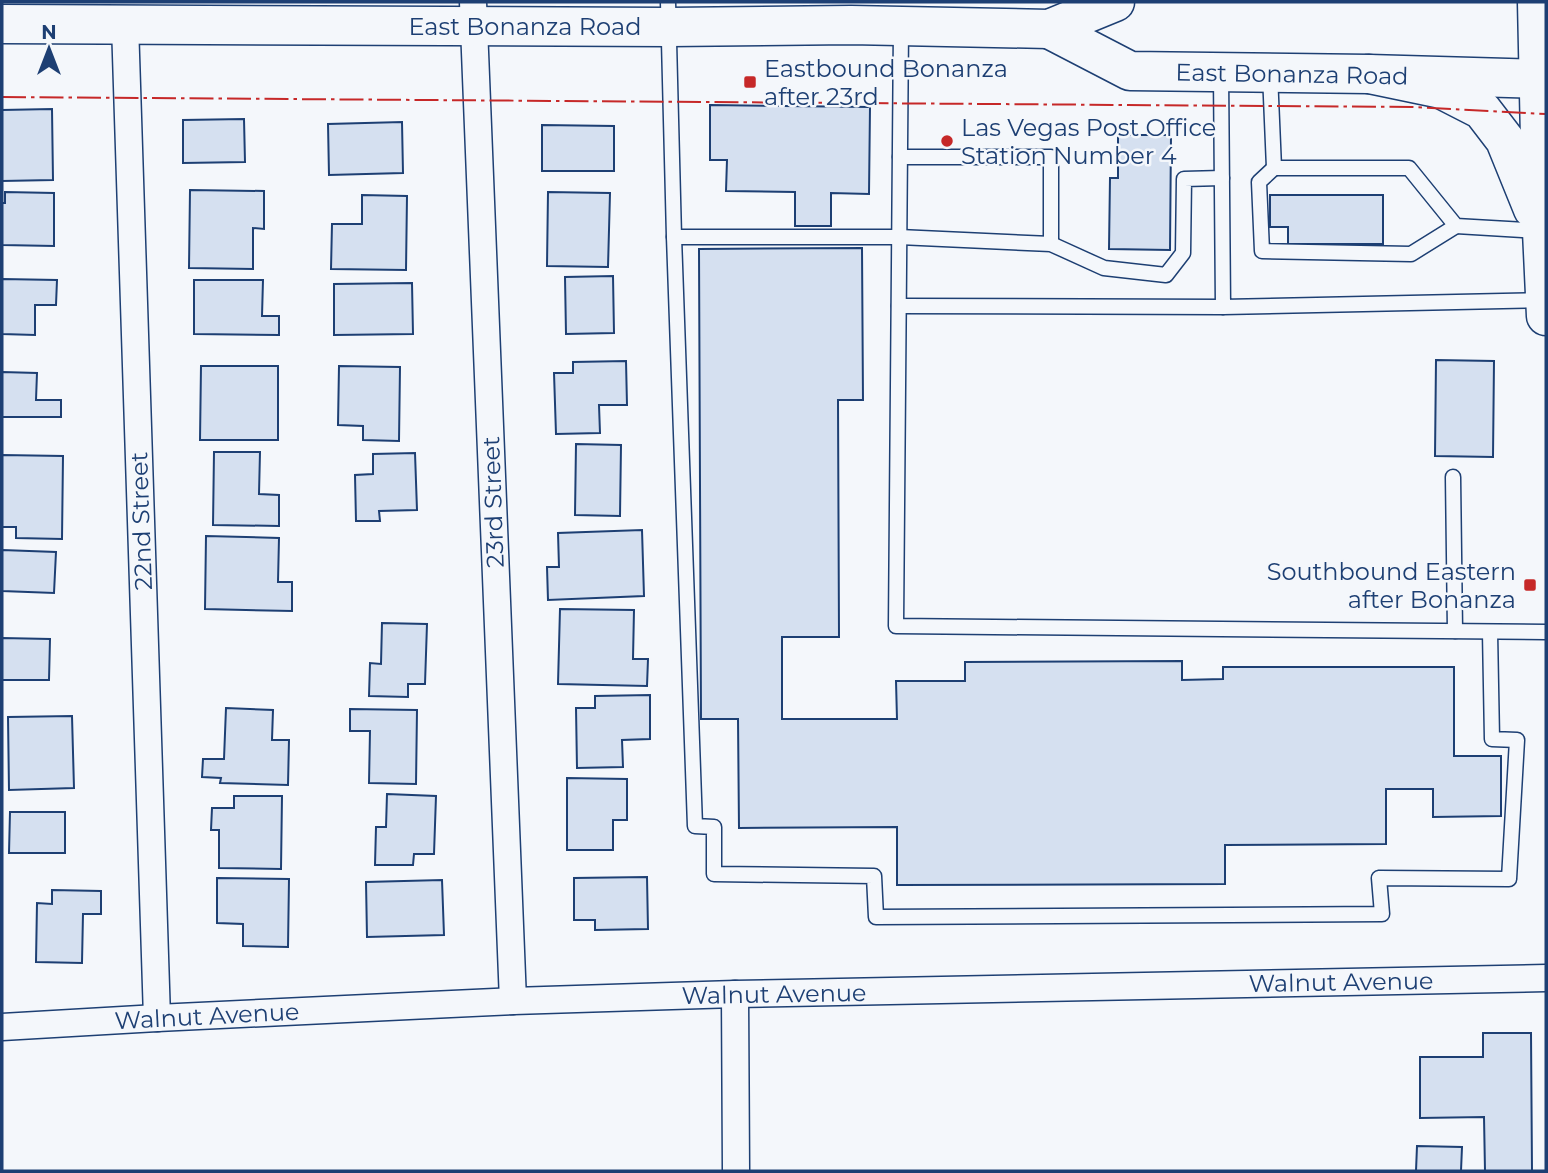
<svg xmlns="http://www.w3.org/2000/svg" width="1548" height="1173" font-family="Montserrat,sans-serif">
	<rect width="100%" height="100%" fill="#f4f7fb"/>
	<g fill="#d5e0f0" stroke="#1d3f73" stroke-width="2">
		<polygon points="710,105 870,107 869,194 831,193 831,226 795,226 795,192 726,191 727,160 710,160"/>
		<polygon points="52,109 53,180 2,181 2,110"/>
		<polygon points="244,119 245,162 183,163 183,120"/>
		<polygon points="402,122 403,173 329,175 328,124"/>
		<polygon points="542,125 614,126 614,171 542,171"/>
		<polygon points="1118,135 1171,135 1170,250 1109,249 1110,178 1118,178"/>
		<polygon points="190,190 264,191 264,229 253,228 253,269 189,268"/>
		<polygon points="5,192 54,193 54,246 2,245 2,203 5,203"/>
		<polygon points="548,192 610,193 608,267 547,266"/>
		<polygon points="362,195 407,196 406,270 331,269 332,224 362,224"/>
		<polygon points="1270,195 1383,195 1383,244 1288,244 1288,227 1270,227"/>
		<polygon points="862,248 863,400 838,400 839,637 782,637 782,719 897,719 896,681 965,681 965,662 1182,661 1182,680 1223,679 1223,667 1454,667 1454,756 1501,756 1501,816 1433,817 1433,789 1386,789 1386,844 1225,845 1225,884 897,885 897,827 739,828 738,719 701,719 699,249"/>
		<polygon points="613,276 614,333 566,334 565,277"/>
		<polygon points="2,279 57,280 56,305 35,305 35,335 2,334"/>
		<polygon points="194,280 263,280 262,316 279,316 279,335 194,334"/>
		<polygon points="412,283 413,334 334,335 334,284"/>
		<polygon points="1436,360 1494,361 1493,457 1435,456"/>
		<polygon points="626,361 627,405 599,405 600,433 556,434 554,373 573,373 573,362"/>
		<polygon points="201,366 278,366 278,440 200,440"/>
		<polygon points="339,366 400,367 399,441 363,440 363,426 338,425"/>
		<polygon points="2,372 37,373 36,400 61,400 61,417 2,417"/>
		<polygon points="576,444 621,445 620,516 575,515"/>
		<polygon points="214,452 260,452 259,494 279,495 279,526 213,525"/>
		<polygon points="415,453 417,510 379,511 380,521 356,521 355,475 373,474 373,454"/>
		<polygon points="2,455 63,456 62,539 16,538 16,527 2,527"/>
		<polygon points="642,530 644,596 548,600 547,567 559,567 558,533"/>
		<polygon points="206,536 279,538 278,582 292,582 292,611 205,609"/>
		<polygon points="2,550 56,552 54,593 2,591"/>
		<polygon points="560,609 634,610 633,659 648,659 647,686 558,684"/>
		<polygon points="382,623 427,624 425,684 408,684 408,697 369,696 370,663 381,664"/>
		<polygon points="2,638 50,639 49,680 2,680"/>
		<polygon points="650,695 650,739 622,740 623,767 577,768 576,708 595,708 595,696"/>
		<polygon points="226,708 273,710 272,740 289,740 288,785 220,783 221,778 202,777 203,759 224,759"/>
		<polygon points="350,709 417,710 416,784 369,783 370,731 350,731"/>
		<polygon points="72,716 74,788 9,790 8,717"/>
		<polygon points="567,778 627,779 627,820 613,820 613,850 567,850"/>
		<polygon points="387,794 436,796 434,854 414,854 413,865 375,865 376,827 386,827"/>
		<polygon points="234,796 282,796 281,869 219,868 219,830 211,830 212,808 234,808"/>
		<polygon points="10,812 65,812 65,853 9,853"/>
		<polygon points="647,877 648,929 595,930 595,920 574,920 574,878"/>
		<polygon points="217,878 289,879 288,947 243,946 243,924 217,923"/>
		<polygon points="442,880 444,935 367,937 366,882"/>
		<polygon points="52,890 101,891 101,914 83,914 82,963 36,962 37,903 52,904"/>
		<polygon points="1483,1033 1531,1033 1532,1171 1485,1171 1484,1117 1420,1118 1420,1057 1483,1057"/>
		<polygon points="1417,1146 1462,1147 1461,1171 1416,1171"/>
	</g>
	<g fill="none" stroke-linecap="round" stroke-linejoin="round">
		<defs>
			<g id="lane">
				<polyline points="668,2 674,237 695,826 714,827 714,874 874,876 876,917 1382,914 1379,878 1509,879 1517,740 1492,739 1490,632"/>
				<polyline points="901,27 896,626 1546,632"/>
				<polyline points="1221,74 1223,307 1544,300"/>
				<polyline points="1270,74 1274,168 1409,168 1456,226 1541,231"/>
				<polyline points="900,157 1051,157 1051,244"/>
				<polyline points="1274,168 1259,182 1262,251 1411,254 1456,226"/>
				<polyline points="674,237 899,237 1051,244 1104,268 1166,275 1183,253 1184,179 1222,178"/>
				<polyline points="899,306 1223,307"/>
				<polyline points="1453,477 1455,631"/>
			</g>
			<g id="street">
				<polyline points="473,2 513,1001"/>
				<polyline points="125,24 157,1018"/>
				<polyline points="735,994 736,1171"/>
				<polyline points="2,1027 157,1018 513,1001 735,994 1546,978"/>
			</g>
			<g id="secondary">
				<polyline points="2,24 669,27 851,25 1049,29 1115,2"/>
				<polyline points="1049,29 1130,71 1369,74 1546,79"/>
			</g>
			<g id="primary">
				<polyline points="1537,2 1542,231 1546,316"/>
				<polyline points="1369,74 1441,89 1482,110 1505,140 1533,209"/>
			</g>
		</defs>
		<use href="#lane" stroke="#1d3f73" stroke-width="17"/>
		<use href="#street" stroke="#1d3f73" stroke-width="29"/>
		<use href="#secondary" stroke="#1d3f73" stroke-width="41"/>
		<use href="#primary" stroke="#1d3f73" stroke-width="41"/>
		<use href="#lane" stroke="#f4f7fb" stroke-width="14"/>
		<use href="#street" stroke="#f4f7fb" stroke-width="26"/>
		<use href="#secondary" stroke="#f4f7fb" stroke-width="38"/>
		<use href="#primary" stroke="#f4f7fb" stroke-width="38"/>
		<polyline stroke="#c62828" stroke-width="2" stroke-dasharray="24 5 3.5 5" stroke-linecap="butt" points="2,97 1413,107 1546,114"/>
	</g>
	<g fill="#c62828" stroke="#f4f7fb" stroke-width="2.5">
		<rect x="743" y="75" width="14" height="14" rx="3.5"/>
		<circle cx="947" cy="141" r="7"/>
		<rect x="1523" y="578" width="14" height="14" rx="3.5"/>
	</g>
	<g text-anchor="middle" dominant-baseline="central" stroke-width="5" stroke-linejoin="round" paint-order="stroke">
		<g font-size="24" fill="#1d3f73" stroke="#f4f7fb">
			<text x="525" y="26">East Bonanza Road</text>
			<text transform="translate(1292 74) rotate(1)">East Bonanza Road</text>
			<text transform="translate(493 502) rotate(-92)">23rd Street</text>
			<text transform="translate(141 521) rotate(-92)">22nd Street</text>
			<text transform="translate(1341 982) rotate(-1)">Walnut Avenue</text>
			<text transform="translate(774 994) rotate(-1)">Walnut Avenue</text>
			<text transform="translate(207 1016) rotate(-3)">Walnut Avenue</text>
		</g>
		<g font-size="24" fill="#1d3f73" stroke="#f4f7fb" text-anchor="start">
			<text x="764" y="68">Eastbound Bonanza<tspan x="764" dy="28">after 23rd</tspan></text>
			<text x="961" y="127">Las Vegas Post Office<tspan x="961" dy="28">Station Number 4</tspan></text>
			<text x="1516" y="571" text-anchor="end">Southbound Eastern<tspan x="1516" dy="28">after Bonanza</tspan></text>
		</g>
	</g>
	<rect width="1548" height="1173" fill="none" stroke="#1d3f73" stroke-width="7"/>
	<g transform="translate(49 49)" stroke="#f4f7fb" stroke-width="5" paint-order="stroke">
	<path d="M0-5L12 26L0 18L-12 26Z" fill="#1d3f73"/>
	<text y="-10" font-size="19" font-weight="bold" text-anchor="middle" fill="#1d3f73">N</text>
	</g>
</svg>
